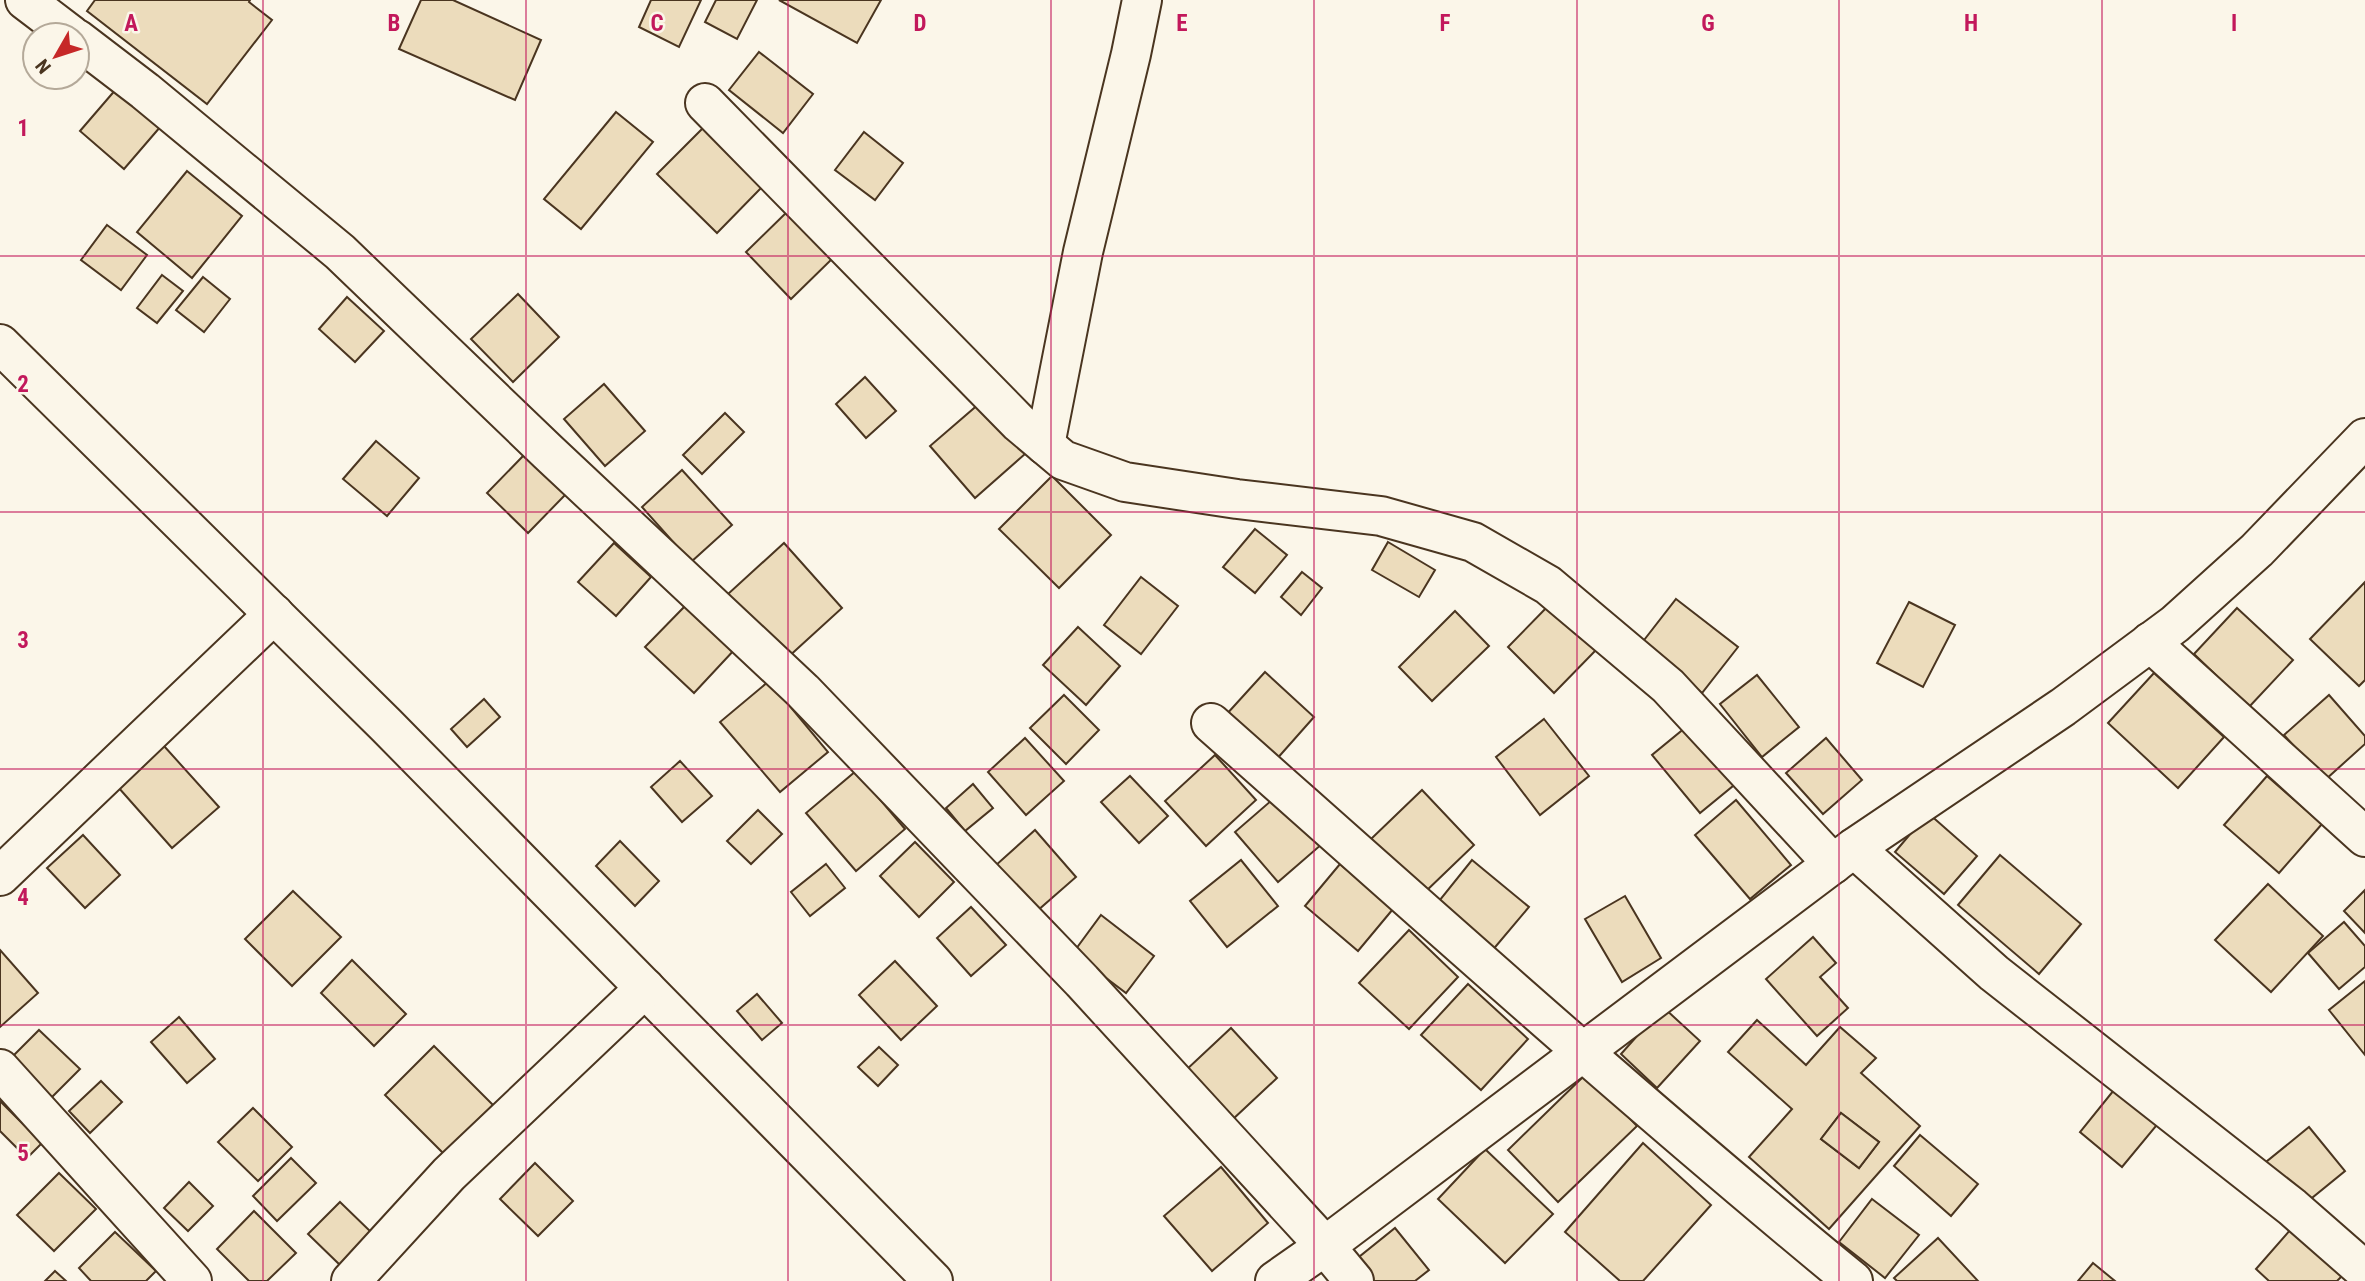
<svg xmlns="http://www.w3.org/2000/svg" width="2365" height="1281" font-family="'Roboto Condensed',sans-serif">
	<rect width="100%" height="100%" fill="#fbf6e9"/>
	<g fill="#ecdcbc" stroke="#4a3520" stroke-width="2" fill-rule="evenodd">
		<polygon points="95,0 250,0 249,2 272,20 207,104 87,11"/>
		<polygon points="421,0 453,0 541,40 515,100 399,49"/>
		<polygon points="651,0 701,0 679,47 639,27"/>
		<polygon points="716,0 757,0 737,39 705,22"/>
		<polygon points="779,0 881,0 857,43"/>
		<polygon points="759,52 813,94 783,133 729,90"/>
		<polygon points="117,88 161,126 124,169 80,131"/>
		<polygon points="616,112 653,142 581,229 544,199"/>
		<polygon points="703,128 762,187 717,233 657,174"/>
		<polygon points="864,132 903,163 875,200 835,170"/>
		<polygon points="187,171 242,216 192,278 137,232"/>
		<polygon points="790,209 835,256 791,299 746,252"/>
		<polygon points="107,225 147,255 121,290 81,260"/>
		<polygon points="162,275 183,291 157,323 137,308"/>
		<polygon points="203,277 230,299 204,332 176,310"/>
		<polygon points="518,294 559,337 513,382 471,339"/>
		<polygon points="347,297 384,331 355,362 319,329"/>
		<polygon points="865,377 896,411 866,438 836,404"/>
		<polygon points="604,384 645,431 605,466 564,419"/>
		<polygon points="980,403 1025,454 975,498 930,446"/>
		<polygon points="725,413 744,432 702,474 683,455"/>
		<polygon points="376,441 419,478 387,516 343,479"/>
		<polygon points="525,454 566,494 528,533 487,493"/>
		<polygon points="682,470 732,525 691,562 642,507"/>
		<polygon points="1052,476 1111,535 1059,588 999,529"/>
		<polygon points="1255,529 1287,555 1255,593 1223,567"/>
		<polygon points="1388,542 1435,570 1419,597 1372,570"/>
		<polygon points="614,543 651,577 616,616 578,582"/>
		<polygon points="784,543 842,608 786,659 728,594"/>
		<polygon points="1302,572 1322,588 1301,615 1281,597"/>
		<polygon points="1141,577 1178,606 1141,654 1104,625"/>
		<polygon points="2365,582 2365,680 2359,686 2310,639"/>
		<polygon points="1676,599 1738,647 1702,693 1641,644"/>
		<polygon points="1909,602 1955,625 1923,687 1877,663"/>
		<polygon points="688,603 736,648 694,693 645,647"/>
		<polygon points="1551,603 1597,649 1554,693 1508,647"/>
		<polygon points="2237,608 2293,660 2249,707 2194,654"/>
		<polygon points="1455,611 1489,646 1432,701 1399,667"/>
		<polygon points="1078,627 1120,666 1086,705 1043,665"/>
		<polygon points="1265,672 1314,717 1275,761 1225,716"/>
		<polygon points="2154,673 2224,737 2178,788 2108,723"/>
		<polygon points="1757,675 1799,727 1762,757 1720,704"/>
		<polygon points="769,681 828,752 780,792 720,722"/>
		<polygon points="1064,695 1099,730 1066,764 1030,728"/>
		<polygon points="2329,695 2365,736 2365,744 2325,780 2284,735"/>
		<polygon points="484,699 500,717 467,747 451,729"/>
		<polygon points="1544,719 1589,776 1540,815 1496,757"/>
		<polygon points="1691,723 1739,781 1700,813 1652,755"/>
		<polygon points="1025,738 1064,781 1026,815 988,772"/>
		<polygon points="1826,738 1862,780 1823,814 1786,773"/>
		<polygon points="164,746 219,807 172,848 118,787"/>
		<polygon points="1215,755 1256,800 1206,846 1165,801"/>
		<polygon points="680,761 712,796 682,822 651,787"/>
		<polygon points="856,771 905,829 856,871 806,813"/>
		<polygon points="1130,776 1168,816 1139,843 1101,802"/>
		<polygon points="2267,776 2322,824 2279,873 2224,825"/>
		<polygon points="973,784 993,808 965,831 946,808"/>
		<polygon points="1422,790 1474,845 1423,894 1371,839"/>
		<polygon points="1279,794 1322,844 1278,882 1235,832"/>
		<polygon points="1736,800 1791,865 1750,899 1695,835"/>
		<polygon points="758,810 782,834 751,864 727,841"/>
		<polygon points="1928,813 1977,856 1944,894 1895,852"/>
		<polygon points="1035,830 1076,877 1037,911 995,866"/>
		<polygon points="83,835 120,875 85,908 47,868"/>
		<polygon points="620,841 659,881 635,906 596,866"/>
		<polygon points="915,842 954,882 919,917 880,876"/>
		<polygon points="2000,855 2081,924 2039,974 1958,905"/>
		<polygon points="1241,860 1278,906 1227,947 1190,901"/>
		<polygon points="1472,860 1529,907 1491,952 1435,906"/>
		<polygon points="826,864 845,888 810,916 791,892"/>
		<polygon points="1340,864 1393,909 1358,951 1305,906"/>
		<polygon points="2268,884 2323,936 2271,992 2215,940"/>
		<polygon points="2365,890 2365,933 2344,911"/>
		<polygon points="293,891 341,937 292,986 245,939"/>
		<polygon points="1625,896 1661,958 1622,982 1585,919"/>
		<polygon points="971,907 1006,945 971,976 937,938"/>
		<polygon points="1101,915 1154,956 1126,993 1073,953"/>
		<polygon points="2344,922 2365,946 2365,967 2339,989 2308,953"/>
		<polygon points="1409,930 1458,977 1409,1029 1359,983"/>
		<polygon points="1813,937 1836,963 1820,977 1848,1008 1817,1036 1766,979"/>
		<polygon points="0,950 38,993 0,1027"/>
		<polygon points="352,960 406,1014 374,1046 321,993"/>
		<polygon points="895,961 937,1006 901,1040 859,995"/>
		<polygon points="2365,981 2365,1055 2329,1010"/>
		<polygon points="1468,984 1528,1039 1481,1090 1421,1035"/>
		<polygon points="757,994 782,1023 762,1040 737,1011"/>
		<polygon points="1663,1007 1700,1041 1657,1088 1621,1054"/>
		<polygon points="179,1017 215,1059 187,1083 151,1042"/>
		<path d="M1757 1020 1806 1065 1840 1027 1876 1058 1861 1073 1920 1126 1829 1229 1749 1157 1792 1109 1728 1052ZM1841 1113 1879 1142 1859 1168 1821 1139Z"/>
		<polygon points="1231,1028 1277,1078 1232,1120 1185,1071"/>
		<polygon points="39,1030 80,1069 48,1101 8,1061"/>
		<polygon points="434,1046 493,1105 444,1154 385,1095"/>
		<polygon points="879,1047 898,1065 878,1086 858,1067"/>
		<polygon points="1587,1073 1637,1126 1558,1202 1508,1150"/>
		<polygon points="101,1081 122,1102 90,1133 69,1111"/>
		<polygon points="2118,1085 2161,1120 2122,1167 2080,1132"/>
		<polygon points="0,1101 42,1143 27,1158 0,1131"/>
		<polygon points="253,1108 292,1147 258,1181 218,1142"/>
		<polygon points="1841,1113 1879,1142 1859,1168 1821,1139"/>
		<polygon points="2309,1127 2345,1171 2302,1206 2266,1162"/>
		<polygon points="1920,1135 1978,1184 1951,1216 1894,1166"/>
		<polygon points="1643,1143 1711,1205 1643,1281 1620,1281 1565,1232"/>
		<polygon points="1485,1149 1553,1214 1505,1263 1438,1199"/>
		<polygon points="291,1158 316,1183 277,1221 253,1196"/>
		<polygon points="535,1163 573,1201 538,1236 500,1199"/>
		<polygon points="1221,1167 1268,1223 1212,1271 1164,1216"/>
		<polygon points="59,1173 96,1209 54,1251 17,1215"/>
		<polygon points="189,1182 213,1206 188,1231 164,1208"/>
		<polygon points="1872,1199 1919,1235 1885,1278 1839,1242"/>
		<polygon points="340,1202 372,1233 340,1265 308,1234"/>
		<polygon points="254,1211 296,1253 267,1281 249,1281 217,1249"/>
		<polygon points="1395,1228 1429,1270 1415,1281 1370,1281 1354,1261"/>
		<polygon points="2291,1229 2343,1275 2337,1281 2269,1281 2256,1269"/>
		<polygon points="115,1232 156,1271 146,1281 91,1281 79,1268"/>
		<polygon points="1938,1238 1978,1281 1897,1281 1894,1278"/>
		<polygon points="2093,1263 2115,1281 2078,1281"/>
		<polygon points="55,1271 66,1281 45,1281"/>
	</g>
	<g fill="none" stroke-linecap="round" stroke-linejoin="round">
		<defs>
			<g id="minor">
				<polyline points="25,0 71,35"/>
				<polyline points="77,39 145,91 340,252 548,452 803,691 1082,981 1325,1246 1354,1281"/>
				<polyline points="705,103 1019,423 1063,460 1125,482 1237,499 1381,516 1473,542 1548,585 1668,686 1833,864"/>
				<polyline points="0,344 386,725 933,1281"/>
				<polyline points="1045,445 1083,252 1131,54 1142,0"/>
				<polyline points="2150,642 2365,837"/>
				<path d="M1211 723C1423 911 1634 1101 1853 1281"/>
				<polyline points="1854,848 1994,973 2292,1207 2365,1271"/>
				<polyline points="0,876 274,614"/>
				<polyline points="0,1069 192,1281"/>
				<polyline points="351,1281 449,1174 645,988"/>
				<polyline points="1275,1281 1325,1246 1854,848 2063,707 2175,624 2257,550 2365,438"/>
			</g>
		</defs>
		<use href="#minor" stroke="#4a3520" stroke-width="42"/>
		<use href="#minor" stroke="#fbf6e9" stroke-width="38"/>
	</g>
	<path fill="none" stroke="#c2185b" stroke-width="2" stroke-opacity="0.55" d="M263 0V1281M526 0V1281M788 0V1281M1051 0V1281M1314 0V1281M1577 0V1281M1839 0V1281M2102 0V1281M0 256H2365M0 512H2365M0 769H2365M0 1025H2365"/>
	<g font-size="23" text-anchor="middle" font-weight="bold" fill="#c2185b" stroke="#fbf6e9" stroke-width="5" stroke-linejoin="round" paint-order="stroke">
		<text x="131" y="31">A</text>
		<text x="394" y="31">B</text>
		<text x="657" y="31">C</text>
		<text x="920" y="31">D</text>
		<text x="1182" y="31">E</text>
		<text x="1445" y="31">F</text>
		<text x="1708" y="31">G</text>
		<text x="1971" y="31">H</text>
		<text x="2234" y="31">I</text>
		<text x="23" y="136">1</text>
		<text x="23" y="392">2</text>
		<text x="23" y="648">3</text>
		<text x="23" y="905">4</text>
		<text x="23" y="1161">5</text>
	</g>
	<g transform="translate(56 56) rotate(231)"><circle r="33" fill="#fbf6e9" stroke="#b4a999" stroke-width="2"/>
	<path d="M0-5L12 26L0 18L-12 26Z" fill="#c62828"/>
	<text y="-10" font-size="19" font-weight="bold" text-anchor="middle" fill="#4a3520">N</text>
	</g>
</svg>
